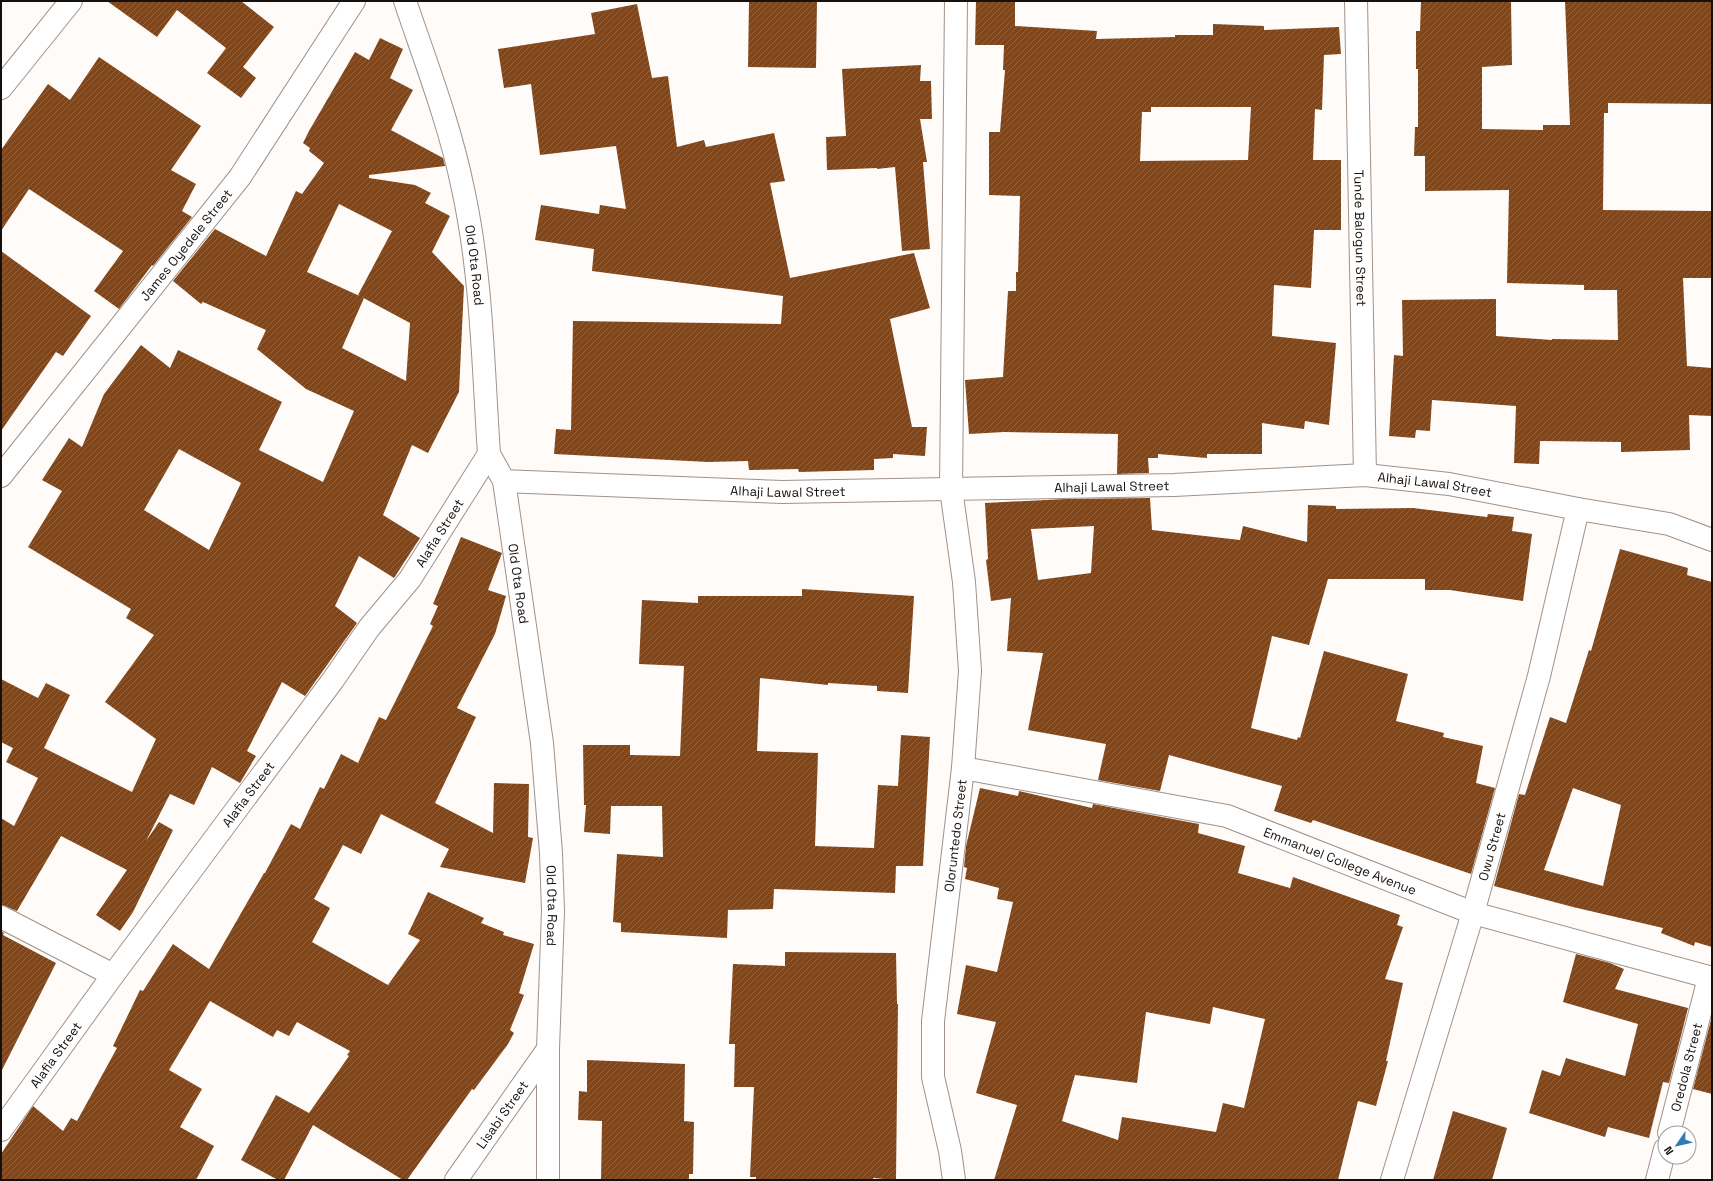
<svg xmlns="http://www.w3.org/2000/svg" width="1713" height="1181" font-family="'Space Grotesk',sans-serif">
	<defs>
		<pattern id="building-hatch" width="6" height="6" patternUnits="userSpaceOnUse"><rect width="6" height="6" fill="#7f461c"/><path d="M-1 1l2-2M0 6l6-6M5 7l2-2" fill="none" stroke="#8e6242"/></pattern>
	</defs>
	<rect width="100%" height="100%" fill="#fefbf9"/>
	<g fill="url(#building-hatch)" fill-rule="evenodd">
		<polygon points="107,1 241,1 274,27 243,67 256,78 241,98 207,73 226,48 177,10 157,37"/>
		<polygon points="749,1 817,1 816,68 748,67"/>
		<path d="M976 1H1015V26L1097 31 1096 39 1175 37V35H1213V24L1264 26V30L1339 27 1341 54 1324 55 1322 110 1315 109 1313 160H1341V230H1314L1311 288 1274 285 1272 336 1336 343 1329 425 1305 421 1304 429 1262 423V454H1207V458L1158 454V458H1148L1149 473 1117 474 1118 434 1004 432 969 434 965 380 1003 377 1008 291H1016V272H1018L1020 196 989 195V132H1000L1005 70H1003L1004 45H975ZM1151 107H1251L1248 160 1140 161 1142 112H1151Z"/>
		<polygon points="1421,1 1511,1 1512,65 1482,67 1482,129 1543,130 1543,125 1570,125 1565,1 1712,1 1712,104 1608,103 1608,113 1604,113 1603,210 1712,211 1712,278 1683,278 1687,366 1712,368 1712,416 1689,415 1690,450 1621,452 1621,442 1540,441 1539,464 1514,463 1516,406 1432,400 1430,431 1416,430 1415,438 1389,436 1394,355 1403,356 1402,300 1496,299 1496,336 1552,340 1552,339 1618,340 1617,290 1584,290 1584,285 1507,283 1509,190 1425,191 1425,156 1414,156 1415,127 1418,127 1418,69 1416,69 1416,31 1420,31"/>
		<polygon points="637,4 652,78 668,76 677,147 704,140 706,147 774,133 785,181 770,183 790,278 914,253 930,308 890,319 912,427 927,427 925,456 893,454 893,458 874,459 874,470 799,472 798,469 749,470 748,461 708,462 554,454 556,429 571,430 573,321 781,324 783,296 592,271 594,249 535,240 541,205 599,214 600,205 626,209 616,146 540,155 531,84 504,88 498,49 595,34 591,13"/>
		<path d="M380 38 403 49 390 78 413 90 391 130 443 158 445 166 369 175V178L415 185 431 193 425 203 450 216 432 252 464 286 459 392 428 453 412 445 383 515 420 538 394 578 359 556 335 606 357 623 305 696 282 682 247 751 256 756 240 783 212 767 194 805 170 794 146 841 159 822 173 830 133 912 120 931 96 915 127 870 61 836 17 911 1 905V818L14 826 38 778 6 762 13 748 1 742V679L38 698 46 683 70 695 44 748 132 792 156 739 105 702 154 635 126 618 131 609 28 547 62 491 42 480 69 438 82 447 104 394 141 345 170 368 178 350 282 402 259 450 323 482 354 411 306 389 257 349 266 330 203 302 201 304 173 281 215 229 266 256 296 191 302 194 324 163 309 151 310 148 303 143 309 131 355 52 369 60ZM339 204 392 231 358 295 410 323 406 381 342 348 364 298 307 272ZM179 449 241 483 209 550 144 510Z"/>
		<polygon points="99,57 201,126 171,170 196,184 182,211 192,217 153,266 152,265 119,309 94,291 123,251 29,189 1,231 1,150 48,84 70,100"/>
		<polygon points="921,65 920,81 931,81 932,119 920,119 927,162 923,162 930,249 902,251 895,167 877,169 877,168 827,170 826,137 846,136 842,69"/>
		<polygon points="1,251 91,316 63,356 56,352 1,431"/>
		<path d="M1150 498 1152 530 1240 540 1243 526 1307 542 1308 505 1336 506V509L1413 508 1487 517 1488 514 1514 517 1512 531 1532 534 1523 601 1450 590H1425V579H1328L1309 645 1272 636 1251 728 1297 740 1298 737 1300 738 1324 651 1408 674 1396 721 1444 733 1443 737 1483 746 1476 783 1495 788 1471 874 1313 820 1311 823 1274 811 1282 786 1169 755 1160 791 1098 780 1106 744 1028 730 1043 653 1007 651 1011 598 991 601 986 560 988 559 985 503 1066 499ZM1094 526 1091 573 1038 580 1031 529Z"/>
		<polygon points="461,537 502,553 488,590 506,596 495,634 457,708 476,717 435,803 493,833 494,783 529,784 528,837 533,838 525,883 440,867 449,849 381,814 361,854 343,845 314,899 330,908 312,942 388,985 420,940 408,934 428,892 484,918 481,923 504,932 503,935 534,944 519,993 524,995 510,1030 514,1033 508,1044 474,1090 472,1089 407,1180 403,1180 313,1125 284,1180 278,1180 241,1160 276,1095 309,1113 349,1056 347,1055 350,1051 297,1022 289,1036 277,1030 273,1037 210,1001 169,1070 202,1089 180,1127 214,1146 196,1180 1,1180 1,1154 33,1106 63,1131 71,1118 77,1121 117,1048 113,1046 140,990 143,991 173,944 209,969 264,873 265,873 291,824 300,829 320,787 324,789 341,754 358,763 379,717 386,720 433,626 430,624 438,606 433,604"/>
		<path d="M1620 549 1688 568 1687 575 1712 582V947L1695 942 1694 946 1661 933 1663 928 1573 907 1494 886 1519 794 1525 795 1550 717 1566 723 1589 650 1591 651ZM1573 788 1621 805 1603 886 1544 870Z"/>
		<polygon points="802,589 914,596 908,693 877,691 877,686 828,683 828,685 760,678 757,751 818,753 815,846 874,848 878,785 898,786 901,735 930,737 923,866 896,866 895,893 774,889 773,909 728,910 727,938 621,932 621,923 613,922 617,854 663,857 662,806 611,806 610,834 584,832 586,805 584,805 583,745 630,745 630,755 680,756 684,666 639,664 642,600 698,603 698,596 802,596"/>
		<path d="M980 788 1018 796 1019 791 1092 808 1093 804 1199 824 1198 833 1245 846 1238 873 1290 888 1293 877 1400 915 1397 925 1403 927 1385 979 1403 983 1386 1061H1388L1376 1106 1358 1101 1338 1180H994L1017 1105 976 1093 996 1022 957 1014 966 965 997 972 1013 902 997 899 999 888 965 879 967 868 964 867 966 846ZM1213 1007 1265 1019 1244 1108 1223 1103 1216 1132 1122 1117 1118 1140 1062 1121 1075 1075 1137 1083 1146 1012 1210 1024Z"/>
		<polygon points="1,931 4,933 3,935 56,963 1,1072"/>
		<polygon points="785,952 896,953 897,1004 898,1004 896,1180 873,1178 873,1180 756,1180 756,1177 750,1177 754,1087 734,1087 735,1044 729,1044 733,964 785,966"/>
		<polygon points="1576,954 1610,963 1624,969 1615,989 1688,1008 1669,1083 1663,1082 1649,1138 1608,1127 1605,1137 1529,1113 1542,1070 1560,1076 1566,1058 1625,1076 1638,1024 1563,1002"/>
		<polygon points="1712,1016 1712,1094 1693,1089"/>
		<polygon points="587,1060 685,1064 684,1121 694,1122 693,1174 689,1174 689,1180 601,1180 602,1121 578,1120 579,1091 587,1092"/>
		<polygon points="1453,1111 1507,1128 1492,1180 1433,1180"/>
	</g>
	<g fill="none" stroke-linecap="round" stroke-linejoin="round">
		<defs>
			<g id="minor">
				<path id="s1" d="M405 1C426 63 450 125 463 189 482 276 483 366 489 454L504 481 542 743 551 853 553 911 548 1049V1180"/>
				<path id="s2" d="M1356 1 1365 475"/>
				<polyline points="1,88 71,1"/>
				<path id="s3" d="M1 476 240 177 354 1"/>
				<path id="s4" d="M504 481 782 492 1174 485 1365 475 1449 484 1578 509 1669 524 1712 540"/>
				<path id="s5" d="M963 768 1227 816 1473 913 1712 978"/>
				<polyline points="1,917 113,975"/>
				<path id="s6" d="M1 1130 113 975 333 680 369 628 410 579 489 454"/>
				<path id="s7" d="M1669 1133 1709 978"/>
				<path id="s8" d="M456 1180 548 1049"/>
				<path id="s9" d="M954 1180 950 1151 933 1077V1021L963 768 970 671 964 582 951 489 956 1"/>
				<path id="s10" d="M1392 1180 1473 913 1539 676 1578 509"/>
				<polyline points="1657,1180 1665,1149"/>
			</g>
		</defs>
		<use href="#minor" stroke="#a0928a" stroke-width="24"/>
		<use href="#minor" stroke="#fff" stroke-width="22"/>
	</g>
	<g text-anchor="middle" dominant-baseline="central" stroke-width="4" stroke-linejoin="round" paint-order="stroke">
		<g font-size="13" fill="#15100d" stroke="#fff">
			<text stroke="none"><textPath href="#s2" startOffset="237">Tunde Balogun Street</textPath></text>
			<text stroke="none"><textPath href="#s3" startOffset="296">James Oyedele Street</textPath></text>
			<text stroke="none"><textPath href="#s1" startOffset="274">Old Ota Road</textPath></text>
			<text stroke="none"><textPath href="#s4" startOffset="932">Alhaji Lawal Street</textPath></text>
			<text stroke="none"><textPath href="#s4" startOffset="608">Alhaji Lawal Street</textPath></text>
			<text stroke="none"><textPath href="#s4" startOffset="284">Alhaji Lawal Street</textPath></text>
			<text stroke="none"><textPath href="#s6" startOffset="741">Alafia Street</textPath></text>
			<text stroke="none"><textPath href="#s1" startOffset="598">Old Ota Road</textPath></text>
			<text stroke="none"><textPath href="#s6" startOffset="417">Alafia Street</textPath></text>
			<text stroke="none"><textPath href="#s9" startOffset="348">Oloruntedo Street</textPath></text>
			<text stroke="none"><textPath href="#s10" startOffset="348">Owu Street</textPath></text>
			<text stroke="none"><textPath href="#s5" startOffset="390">Emmanuel College Avenue</textPath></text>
			<text stroke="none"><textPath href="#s1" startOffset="922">Old Ota Road</textPath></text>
			<text stroke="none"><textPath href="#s6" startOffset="93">Alafia Street</textPath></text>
			<text stroke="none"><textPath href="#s7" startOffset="68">Oredola Street</textPath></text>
			<text stroke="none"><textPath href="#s8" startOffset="80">Lisabi Street</textPath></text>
		</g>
	</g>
	<rect width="1713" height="1181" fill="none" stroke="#15100d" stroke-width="4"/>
	<g transform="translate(1677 1145) rotate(236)"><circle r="19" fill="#ffffff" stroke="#a19f9e"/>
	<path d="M0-3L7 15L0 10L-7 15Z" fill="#307db0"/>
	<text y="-6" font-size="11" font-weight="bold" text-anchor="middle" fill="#15100d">N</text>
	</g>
</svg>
